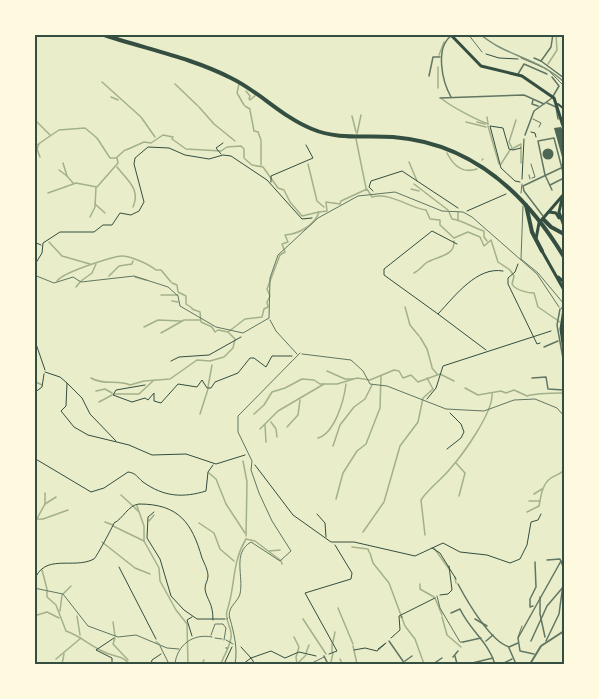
<svg xmlns="http://www.w3.org/2000/svg" width="599" height="699" font-family="Manrope,sans-serif">
	<rect width="100%" height="100%" fill="#e9edc9"/>
	<g fill="none" stroke-linecap="round" stroke-linejoin="round">
		<g stroke="#a3b18a" stroke-width="1.5">
			<polyline points="439,55 444,42"/>
			<polyline points="548,64 557,50 556,34"/>
			<polyline points="438,67 438,88"/>
			<polyline points="102,82 141,117 155,137"/>
			<polyline points="175,84 198,106"/>
			<polyline points="239,84 237,93 244,105"/>
			<polyline points="246,91 250,96 249,99"/>
			<polyline points="111,97 118,100"/>
			<path d="M442 99C452 107 475 119 488 124"/>
			<polyline points="250,100 257,94"/>
			<polyline points="245,106 250,109"/>
			<polyline points="199,107 214,124 235,141"/>
			<polyline points="250,110 254,131 258,132"/>
			<polyline points="352,116 356,132"/>
			<polyline points="487,117 488,124"/>
			<polyline points="34,119 50,135"/>
			<polyline points="466,122 486,127"/>
			<polyline points="477,122 485,124"/>
			<polyline points="488,126 499,164"/>
			<polyline points="258,132 261,140"/>
			<polyline points="357,134 361,115"/>
			<polyline points="356,139 366,188"/>
			<polyline points="261,141 261,165"/>
			<polyline points="39,144 37,149 40,157"/>
			<polyline points="34,147 59,130 85,128 97,138 110,158 116,158 125,150"/>
			<polyline points="512,148 509,142 516,120"/>
			<polyline points="512,149 521,144"/>
			<polyline points="126,150 144,142 151,143 163,135 173,137 172,139 186,149 221,151 227,147 241,146 244,149 244,158"/>
			<path d="M447 153C453 165 462 174 477 169"/>
			<polyline points="245,159 252,165 263,167 278,188 284,190 290,202 302,216 319,212"/>
			<polyline points="482,160 483,159"/>
			<polyline points="409,162 417,181"/>
			<polyline points="63,163 67,176 73,183"/>
			<polyline points="521,163 521,145"/>
			<polyline points="308,164 317,201 324,207"/>
			<polyline points="501,164 510,150"/>
			<path d="M117 167C127 180 141 189 133 207"/>
			<polyline points="59,170 67,176"/>
			<polyline points="414,184 448,210"/>
			<polyline points="411,189 419,191"/>
			<polyline points="48,193 76,183 97,187 118,163 117,158"/>
			<polyline points="95,204 105,213"/>
			<path d="M449 212 452 219C465 221 473 228 484 231V237L487 241"/>
			<polyline points="90,217 95,207 96,187"/>
			<polyline points="458,220 458,212"/>
			<polyline points="49,242 62,256 90,264"/>
			<path d="M414 273C420 270 421 267 426 263 436 256 455 257 454 241"/>
			<polyline points="109,276 119,266 132,264 133,261"/>
			<polyline points="135,277 146,280"/>
			<path d="M57 281C63 272 117 255 123 256 132 257 147 263 156 270H161L171 282"/>
			<polyline points="81,281 92,273 96,264"/>
			<polyline points="172,283 177,285 178,292 186,296 186,304 192,308"/>
			<polyline points="76,287 80,282"/>
			<polyline points="161,295 178,295"/>
			<polyline points="172,301 178,302"/>
			<polyline points="405,307 410,325 419,336"/>
			<polyline points="192,309 200,312 201,322 212,327 215,332 218,330 228,332"/>
			<polyline points="144,327 158,320 181,321"/>
			<path d="M228 332 245 319 262 317 264 309 268 307 267 302 270 296 267 289 280 255 285 252 282 244 288 242 285 235C299 234 315 225 319 212L327 211 326 202 340 204 341 201 367 189 372 197C390 192 410 208 426 210L430 219 440 220V225L454 238 468 232 480 237 484 246 491 240 498 262 510 270 514 276 512 284C516 291 530 293 534 293L538 307 560 322"/>
			<polyline points="161,333 184,320 200,320"/>
			<polyline points="420,337 427,349 432,367"/>
			<polyline points="34,365 36,365"/>
			<polyline points="432,368 437,374"/>
			<polyline points="327,371 345,379 353,379"/>
			<path d="M91 378C104 386 118 379 130 385L144 381 170 379 197 360 210 361 224 357 233 348 235 339 229 333"/>
			<polyline points="34,381 42,385"/>
			<polyline points="208,387 212,365"/>
			<path d="M465 388 478 395 501 391 506 393 514 390 527 396C536 393 553 393 564 393"/>
			<polyline points="96,391 105,389 112,393"/>
			<polyline points="114,394 139,394 153,381"/>
			<polyline points="99,402 112,395"/>
			<polyline points="200,414 208,389"/>
			<polyline points="254,414 264,405 272,392 285,388 302,379 314,380 320,384 337,384 357,378 370,380 394,370 399,371 403,378 411,375 418,382 440,374 454,381"/>
			<polyline points="271,422 276,429 277,437"/>
			<polyline points="265,425 266,442"/>
			<polyline points="287,427 298,415 300,400"/>
			<polyline points="260,429 278,411 324,384"/>
			<path d="M318 438C335 433 344 400 346 384"/>
			<polyline points="333,446 340,425 354,407 365,399 372,385"/>
			<polyline points="243,461 247,482 246,536"/>
			<polyline points="456,463 465,473 459,496"/>
			<polyline points="209,473 216,479 226,504 245,533"/>
			<polyline points="534,494 542,489"/>
			<polyline points="121,495 133,506"/>
			<polyline points="336,499 343,473 357,451 366,444 380,408 381,376"/>
			<polyline points="529,501 540,501"/>
			<polyline points="45,504 45,493"/>
			<polyline points="137,506 144,526 144,541 159,568 160,581 176,610 187,624 188,664"/>
			<polyline points="134,507 138,511"/>
			<path d="M527 512 539 506C541 496 542 484 551 478 557 474 560 475 564 470"/>
			<polyline points="36,519 43,519 68,510"/>
			<polyline points="149,521 154,515"/>
			<polyline points="105,522 113,525"/>
			<polyline points="199,523 214,533 220,549 234,561"/>
			<polyline points="34,524 45,504 56,497"/>
			<polyline points="113,526 144,541"/>
			<polyline points="363,532 384,502 400,446 418,422 423,398 433,389 427,378"/>
			<path d="M425 535 421 500C429 488 441 480 450 469 464 453 494 411 492 393"/>
			<polyline points="246,539 255,541 280,560"/>
			<polyline points="102,542 135,568 150,574"/>
			<polyline points="352,547 368,549 369,552"/>
			<polyline points="434,548 449,569"/>
			<polyline points="269,551 280,550"/>
			<polyline points="370,553 373,563 389,583 405,626 415,639 424,664"/>
			<polyline points="281,561 282,564"/>
			<polyline points="42,570 47,589"/>
			<polyline points="455,577 456,583"/>
			<polyline points="420,584 420,589 434,597"/>
			<path d="M47 590V597L56 605 66 631C80 636 88 644 102 651 115 658 123 655 129 664"/>
			<polyline points="63,594 71,586"/>
			<polyline points="435,598 442,615"/>
			<polyline points="338,608 353,644"/>
			<polyline points="60,611 62,595"/>
			<polyline points="34,616 47,612 59,618"/>
			<polyline points="77,616 80,635"/>
			<polyline points="442,617 447,635 461,647"/>
			<polyline points="303,619 326,654"/>
			<polyline points="113,622 115,636"/>
			<polyline points="294,637 299,647 296,657 297,664"/>
			<polyline points="115,638 113,644 128,660"/>
			<polyline points="156,642 157,642"/>
			<polyline points="333,642 335,632"/>
			<polyline points="158,643 159,644"/>
			<polyline points="332,644 332,652"/>
			<polyline points="353,646 357,664"/>
			<polyline points="306,653 309,645"/>
			<polyline points="56,659 81,638"/>
			<polyline points="340,659 342,664"/>
			<polyline points="331,662 333,653"/>
			<polyline points="298,663 306,655"/>
			<polyline points="62,664 64,654"/>
			<polyline points="202,664 204,660"/>
			<path d="M221 664C223 657 229 649 231 638 233 629 224 620 227 611 236 585 231 564 246 539"/>
		</g>
	</g>
	<g fill="#4f6655">
		<polygon points="561,127 564,133 564,157 562,157 554,128"/>
		<circle cx="548" cy="154" r="5.5"/>
	</g>
	<g fill="none" stroke-linecap="round" stroke-linejoin="round">
		<g stroke="#344e41" stroke-width="1">
			<polyline points="486,54 499,58 518,59"/>
			<polyline points="531,132 535,133 536,137"/>
			<polyline points="221,154 216,148 223,143"/>
			<polyline points="522,179 524,139"/>
			<polyline points="271,182 271,176 313,158 306,145"/>
			<polyline points="520,182 515,181 501,168 490,126 503,128 509,149 513,150 521,148"/>
			<polyline points="373,191 369,187 371,181 402,171 458,208"/>
			<polyline points="467,211 506,194"/>
			<polyline points="34,242 41,245"/>
			<polyline points="518,264 515,272 508,278 508,284 537,344 540,343"/>
			<polyline points="34,266 42,253 43,243 60,232 94,232 103,225 112,225 120,213 131,215 139,211 144,202 134,164 135,158 148,147 169,148 185,155 209,159 223,155 231,156 267,180 302,219 312,218"/>
			<polyline points="438,314 384,275 384,269 432,231 457,244"/>
			<polyline points="34,338 45,370"/>
			<path d="M486 350 438 314C455 296 477 266 503 271"/>
			<polyline points="171,361 179,357 209,355 241,337"/>
			<polyline points="45,372 60,377 67,383 66,406 61,411 74,427 88,435 129,445 152,455 186,454 216,464 245,455"/>
			<polyline points="67,383 82,398 90,414 116,441"/>
			<polyline points="145,385 116,390 113,395 132,402 145,398 148,400 154,393 154,401 161,403 178,384 197,387 202,380 207,388 211,388 215,382 238,373 250,358 254,358 266,367 272,356 292,356"/>
			<polyline points="34,393 42,387 44,374"/>
			<polyline points="427,399 436,388 443,366 551,331"/>
			<polyline points="447,449 461,438 464,432 461,424 450,413"/>
			<path d="M34 458 91 492 104 488 128 472C136 473 137 477 143 482 164 497 183 498 206 491L208 472 213 465"/>
			<polyline points="255,465 293,515 331,542 354,542 415,556 443,543 460,552 487,555 510,563 520,559 527,545 531,522 538,520 541,514"/>
			<polyline points="154,512 148,517 147,538 160,559 171,596 184,610 197,619 225,619"/>
			<polyline points="317,514 325,523 326,537"/>
			<polyline points="432,548 440,553 456,579"/>
			<polyline points="119,567 156,639"/>
			<path d="M34 581C44 552 73 570 94 559 97 556 113 526 114 523 123 519 128 505 139 504 179 504 192 523 202 558 204 563 208 570 208 576 208 581 205 583 205 589 207 601 213 602 213 620"/>
			<polyline points="440,595 448,594 452,590 449,566"/>
			<polyline points="401,617 402,617"/>
			<polyline points="192,636 187,620 192,617"/>
			<polyline points="391,638 400,630 399,616 435,598"/>
			<polyline points="241,647 251,658 271,651 285,658 299,652 316,656"/>
			<polyline points="226,648 227,648"/>
			<polyline points="378,649 386,643"/>
			<polyline points="563,649 564,642"/>
			<polyline points="354,650 365,648 377,651 385,644"/>
			<polyline points="329,654 337,651 305,593 351,579 352,573 335,545"/>
			<polyline points="112,664 112,658 96,650 114,638"/>
			<polyline points="151,664 152,660 161,654"/>
			<polyline points="224,664 232,647"/>
			<polyline points="243,664 251,658 255,664"/>
		</g>
		<g stroke="#617663" stroke-width="1">
			<polyline points="468,34 482,52"/>
			<polyline points="521,58 547,69 564,86"/>
			<polyline points="533,119 541,123 539,127"/>
			<polyline points="531,164 535,177 532,178"/>
			<polyline points="529,175 530,179"/>
			<polyline points="521,193 522,184"/>
			<polyline points="523,206 521,259 538,273 564,304 561,309"/>
			<polyline points="34,275 54,283 73,277 81,282 134,276 168,287 178,296 180,306 216,327 243,333 269,318 270,278 278,255 318,218 358,196 395,192 442,211 463,212 472,217 537,274 559,307"/>
			<polyline points="270,320 276,331 297,354"/>
			<polyline points="302,354 351,360 363,371 370,384 387,386 446,409 484,411 514,400 535,399 557,408 564,416"/>
			<polyline points="34,588 63,594 88,626 118,637 136,635 167,648 179,649"/>
			<polyline points="437,596 440,608 460,642 463,642"/>
			<polyline points="227,619 228,618"/>
			<polyline points="211,635 215,624 223,624 226,628 224,640"/>
			<polyline points="518,637 522,626"/>
			<polyline points="215,638 222,639"/>
			<polyline points="226,640 233,644"/>
			<polyline points="160,646 169,664"/>
			<path d="M175 664C177 645 193 633 212 637"/>
			<path d="M235 664C238 649 234 633 230 619 226 608 238 602 240 594 244 576 232 553 251 542L280 561 291 551 272 521 259 493 251 470 252 461 238 432V416L300 353"/>
			<polyline points="310,664 324,657"/>
		</g>
		<g stroke="#617663" stroke-width="1.5">
			<polyline points="553,34 551,47 541,61 564,78"/>
			<polyline points="534,58 541,61"/>
			<polyline points="518,74 524,64 547,74"/>
			<polyline points="429,76 433,57 440,57"/>
			<path d="M451 97C442 81 435 48 451 36"/>
			<polyline points="440,98 524,95 544,104"/>
			<polyline points="533,100 532,104 538,106"/>
			<polyline points="547,103 556,107 558,119"/>
			<polyline points="525,135 534,111 552,98 559,86 552,77"/>
			<polyline points="550,185 564,178"/>
			<polyline points="552,190 545,175 538,141 554,138 564,176"/>
			<polyline points="543,216 524,191 523,186 561,168"/>
			<polyline points="560,309 557,325 564,364"/>
			<polyline points="544,347 558,341"/>
			<polyline points="532,378 546,377 548,389 564,390"/>
			<polyline points="547,560 560,559 564,569"/>
			<path d="M458 584C467 601 490 641 509 647"/>
			<polyline points="540,597 540,614 545,637"/>
			<polyline points="533,606 530,607 530,599 536,587 535,562"/>
			<path d="M451 613 460 609C471 632 487 640 495 664"/>
			<polyline points="475,619 487,626"/>
			<polyline points="389,641 405,664"/>
			<polyline points="486,641 493,635"/>
			<polyline points="531,641 547,606 564,586"/>
			<polyline points="546,641 559,614 564,577"/>
			<polyline points="463,642 481,638"/>
			<polyline points="509,647 518,643"/>
			<polyline points="509,648 516,664"/>
			<polyline points="534,654 520,651 518,638 561,561"/>
			<polyline points="324,656 328,664"/>
			<polyline points="455,656 457,664"/>
			<polyline points="453,657 458,651"/>
			<polyline points="405,661 412,656"/>
			<polyline points="433,664 442,658"/>
			<polyline points="468,664 493,658"/>
			<polyline points="502,664 512,659"/>
		</g>
		<polyline stroke="#617663" stroke-width="2" points="530,664 541,646 564,631"/>
		<polyline stroke="#344e41" stroke-width="2" points="558,104 564,109"/>
		<g stroke="#344e41" stroke-width="3">
			<polyline points="450,34 481,66 522,76 554,98 564,129"/>
			<polyline points="562,199 559,212 564,226"/>
			<polyline points="549,212 556,213 559,218"/>
			<polyline points="536,239 539,223 564,194"/>
			<polyline points="542,251 564,290"/>
			<polyline points="558,277 564,282"/>
			<polyline points="564,309 561,329 564,351"/>
		</g>
		<g stroke="#344e41" stroke-width="4">
			<path d="M101 34C145 49 190 57 231 78 260 92 282 117 312 129 338 140 365 135 393 137 471 143 525 192 564 257"/>
			<polyline points="526,205 532,232 542,251"/>
			<polyline points="543,219 551,227 564,234"/>
		</g>
		<path stroke="#7c8e77" stroke-width="1.5" d="M480 34C505 56 540 59 564 82"/>
	</g>
	<rect width="599" height="699" fill="none" stroke="#fefae0" stroke-width="72"/>
	<rect x="36" y="36" width="527" height="627" fill="none" stroke="#344e41" stroke-width="2"/>
</svg>
